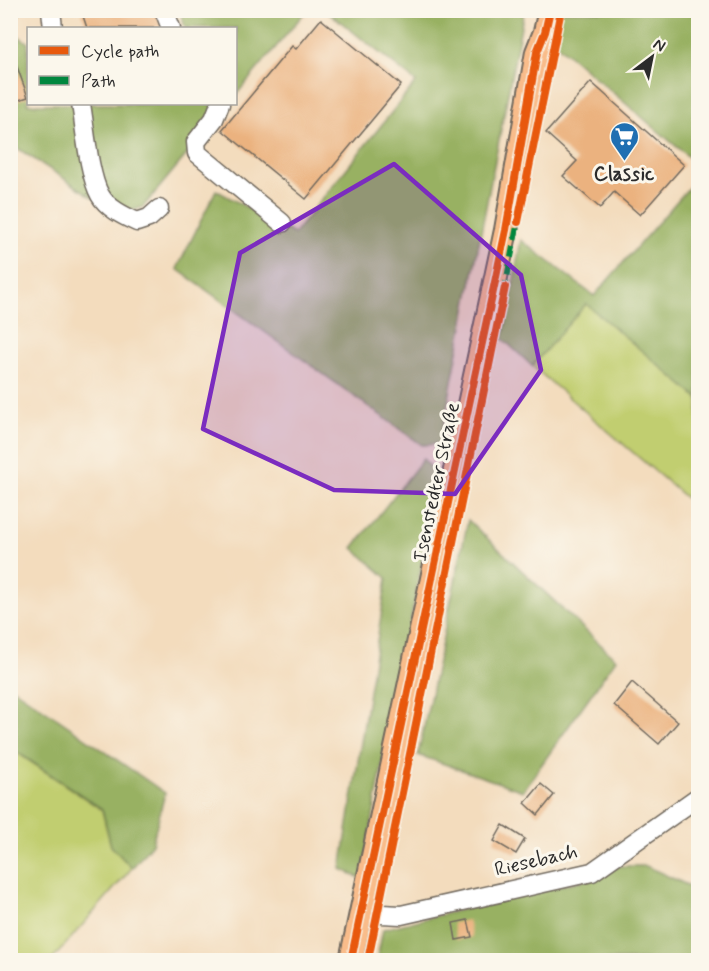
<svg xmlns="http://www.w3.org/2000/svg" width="709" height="971" font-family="Mynerve,sans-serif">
	<rect width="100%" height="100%" fill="#fbf7ec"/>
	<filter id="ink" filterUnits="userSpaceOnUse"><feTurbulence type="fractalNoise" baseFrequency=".0167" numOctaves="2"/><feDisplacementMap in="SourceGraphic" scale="12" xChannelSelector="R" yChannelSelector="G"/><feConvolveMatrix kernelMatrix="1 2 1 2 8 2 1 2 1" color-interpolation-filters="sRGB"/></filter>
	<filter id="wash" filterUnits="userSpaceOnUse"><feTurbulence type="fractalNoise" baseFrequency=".008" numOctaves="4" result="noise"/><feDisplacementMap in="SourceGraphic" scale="24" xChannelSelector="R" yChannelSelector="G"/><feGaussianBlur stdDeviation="1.35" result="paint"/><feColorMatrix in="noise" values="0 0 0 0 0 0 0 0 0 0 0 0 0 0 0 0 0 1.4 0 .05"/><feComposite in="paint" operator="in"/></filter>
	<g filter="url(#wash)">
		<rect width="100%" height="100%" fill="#f3dcbd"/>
		<g fill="#c1ce6f" stroke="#767c4d" stroke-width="1.5">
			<polygon points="586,303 698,398 698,508 532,366"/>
			<polygon points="10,748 102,810 111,846 132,868 52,960 14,960 11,958"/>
		</g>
		<g fill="#98b162" stroke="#626e46" stroke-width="1.5">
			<polygon points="180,11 180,10 306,11 236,95 236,28 185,28"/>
			<polygon points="327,11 524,11 440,444 422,445 177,269 216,190 294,234 416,82"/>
			<polygon points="557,11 698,11 698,165 551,40"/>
			<polygon points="10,30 28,43 28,104 229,104 143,207 120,215 11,144"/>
			<polygon points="698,177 698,398 586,304 532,366 503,339 521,240 594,296"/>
			<polygon points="423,459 439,476 384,755 362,879 341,869 387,578 353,548"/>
			<polygon points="468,520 616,659 523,791 418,755"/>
			<polygon points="10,686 165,793 152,844 132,868 111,846 102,809 11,748"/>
			<polygon points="618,866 646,866 698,890 698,960 377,960 383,929 604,875"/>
		</g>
		<g id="blocks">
			<g fill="#ebb27f">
				<polygon points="10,10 21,10 10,24"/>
				<polygon points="81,10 157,10 163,28 87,28"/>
				<polygon points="321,19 401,85 306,199 222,130 292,46 296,49"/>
				<polygon points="15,61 28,97 10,103 10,62"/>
				<polygon points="591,82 684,165 640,215 614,192 600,208 563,176 577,161 546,133"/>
				<polygon points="632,682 678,722 659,744 614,705"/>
				<polygon points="541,784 554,795 538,815 525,803"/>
				<polygon points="503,825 525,839 516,854 494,841"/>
				<polygon points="468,920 472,937 456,940 453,923"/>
			</g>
		</g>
	</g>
	<g filter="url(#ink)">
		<use href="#blocks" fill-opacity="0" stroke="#71695e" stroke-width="1.5"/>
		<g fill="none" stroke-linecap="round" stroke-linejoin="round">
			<defs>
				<g id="minor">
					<polyline points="51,10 53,28"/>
					<polyline points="164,10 171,28"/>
					<path d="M81 104C85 127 89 176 100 195 107 208 124 216 137 222L149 218 159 209"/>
					<polyline points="220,104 214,119 196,142 197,153 282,223"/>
					<polyline points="362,913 401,915 592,872 698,797"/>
				</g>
				<polyline id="major" points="351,960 506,230 537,52 545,32 550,10"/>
			</defs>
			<use href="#minor" stroke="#71695e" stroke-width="21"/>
			<use href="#major" stroke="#71695e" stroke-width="26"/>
			<use href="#minor" stroke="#fff" stroke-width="18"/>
			<use href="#major" stroke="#f9bc8a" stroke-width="22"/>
			<polyline stroke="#00873e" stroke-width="6" stroke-dasharray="12 6" stroke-linecap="butt" points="504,293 519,216"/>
			<defs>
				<g id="cycleway">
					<polyline points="518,222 561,10"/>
					<polyline points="351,960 506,230 537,52 545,32 550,10"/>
					<polyline points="368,960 505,287"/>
				</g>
			</defs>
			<use href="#cycleway" stroke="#fbf7ec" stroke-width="11"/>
			<use href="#cycleway" stroke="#e8590c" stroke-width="8"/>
		</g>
	</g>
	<path fill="#7b2cbf" fill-opacity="0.2" stroke="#7b2cbf" stroke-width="4.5" stroke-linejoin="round" d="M394 164 521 275 541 370 455 494 334 490 203 429 240 253Z"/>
	<defs>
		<symbol id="supermarket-pin" viewBox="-11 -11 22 30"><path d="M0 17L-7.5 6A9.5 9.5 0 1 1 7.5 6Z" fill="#1f6fb2" stroke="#fbf7ec"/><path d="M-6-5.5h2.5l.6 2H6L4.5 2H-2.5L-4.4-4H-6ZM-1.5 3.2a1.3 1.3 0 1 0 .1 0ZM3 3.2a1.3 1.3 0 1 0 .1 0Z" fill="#fff"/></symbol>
	</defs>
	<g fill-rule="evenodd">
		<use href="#supermarket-pin" x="608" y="120" width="33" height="45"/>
	</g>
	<g text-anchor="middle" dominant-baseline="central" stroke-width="6" stroke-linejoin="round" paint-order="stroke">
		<g font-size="20" font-weight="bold" fill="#2b2b2b" stroke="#fbf7ec">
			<text x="624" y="174">Classic</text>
		</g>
		<g font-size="20" fill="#2b2b2b" stroke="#fbf7ec">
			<text transform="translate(437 482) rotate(-78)">Isenstedter Straße</text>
			<text transform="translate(536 861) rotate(-13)">Riesebach</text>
		</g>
	</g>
	<rect width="709" height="971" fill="none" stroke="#fbf7ec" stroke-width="36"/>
	<rect x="27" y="27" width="210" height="78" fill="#fbf7ec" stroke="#a8a59f" stroke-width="1.5"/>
	<rect x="39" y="46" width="30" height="9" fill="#e8590c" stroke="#a8a59f" stroke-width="1.5"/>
	<text x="81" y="57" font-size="18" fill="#2b2b2b">Cycle path</text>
	<rect x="39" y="76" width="30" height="9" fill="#00873e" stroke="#a8a59f" stroke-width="1.5"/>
	<text x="81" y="87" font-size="18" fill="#2b2b2b">Path</text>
	<g transform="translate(652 57) rotate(32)" stroke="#fbf7ec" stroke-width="4.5" paint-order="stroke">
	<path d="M0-4.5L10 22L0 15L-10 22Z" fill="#2b2b2b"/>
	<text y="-9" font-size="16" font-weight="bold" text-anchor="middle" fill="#2b2b2b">N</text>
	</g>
</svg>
